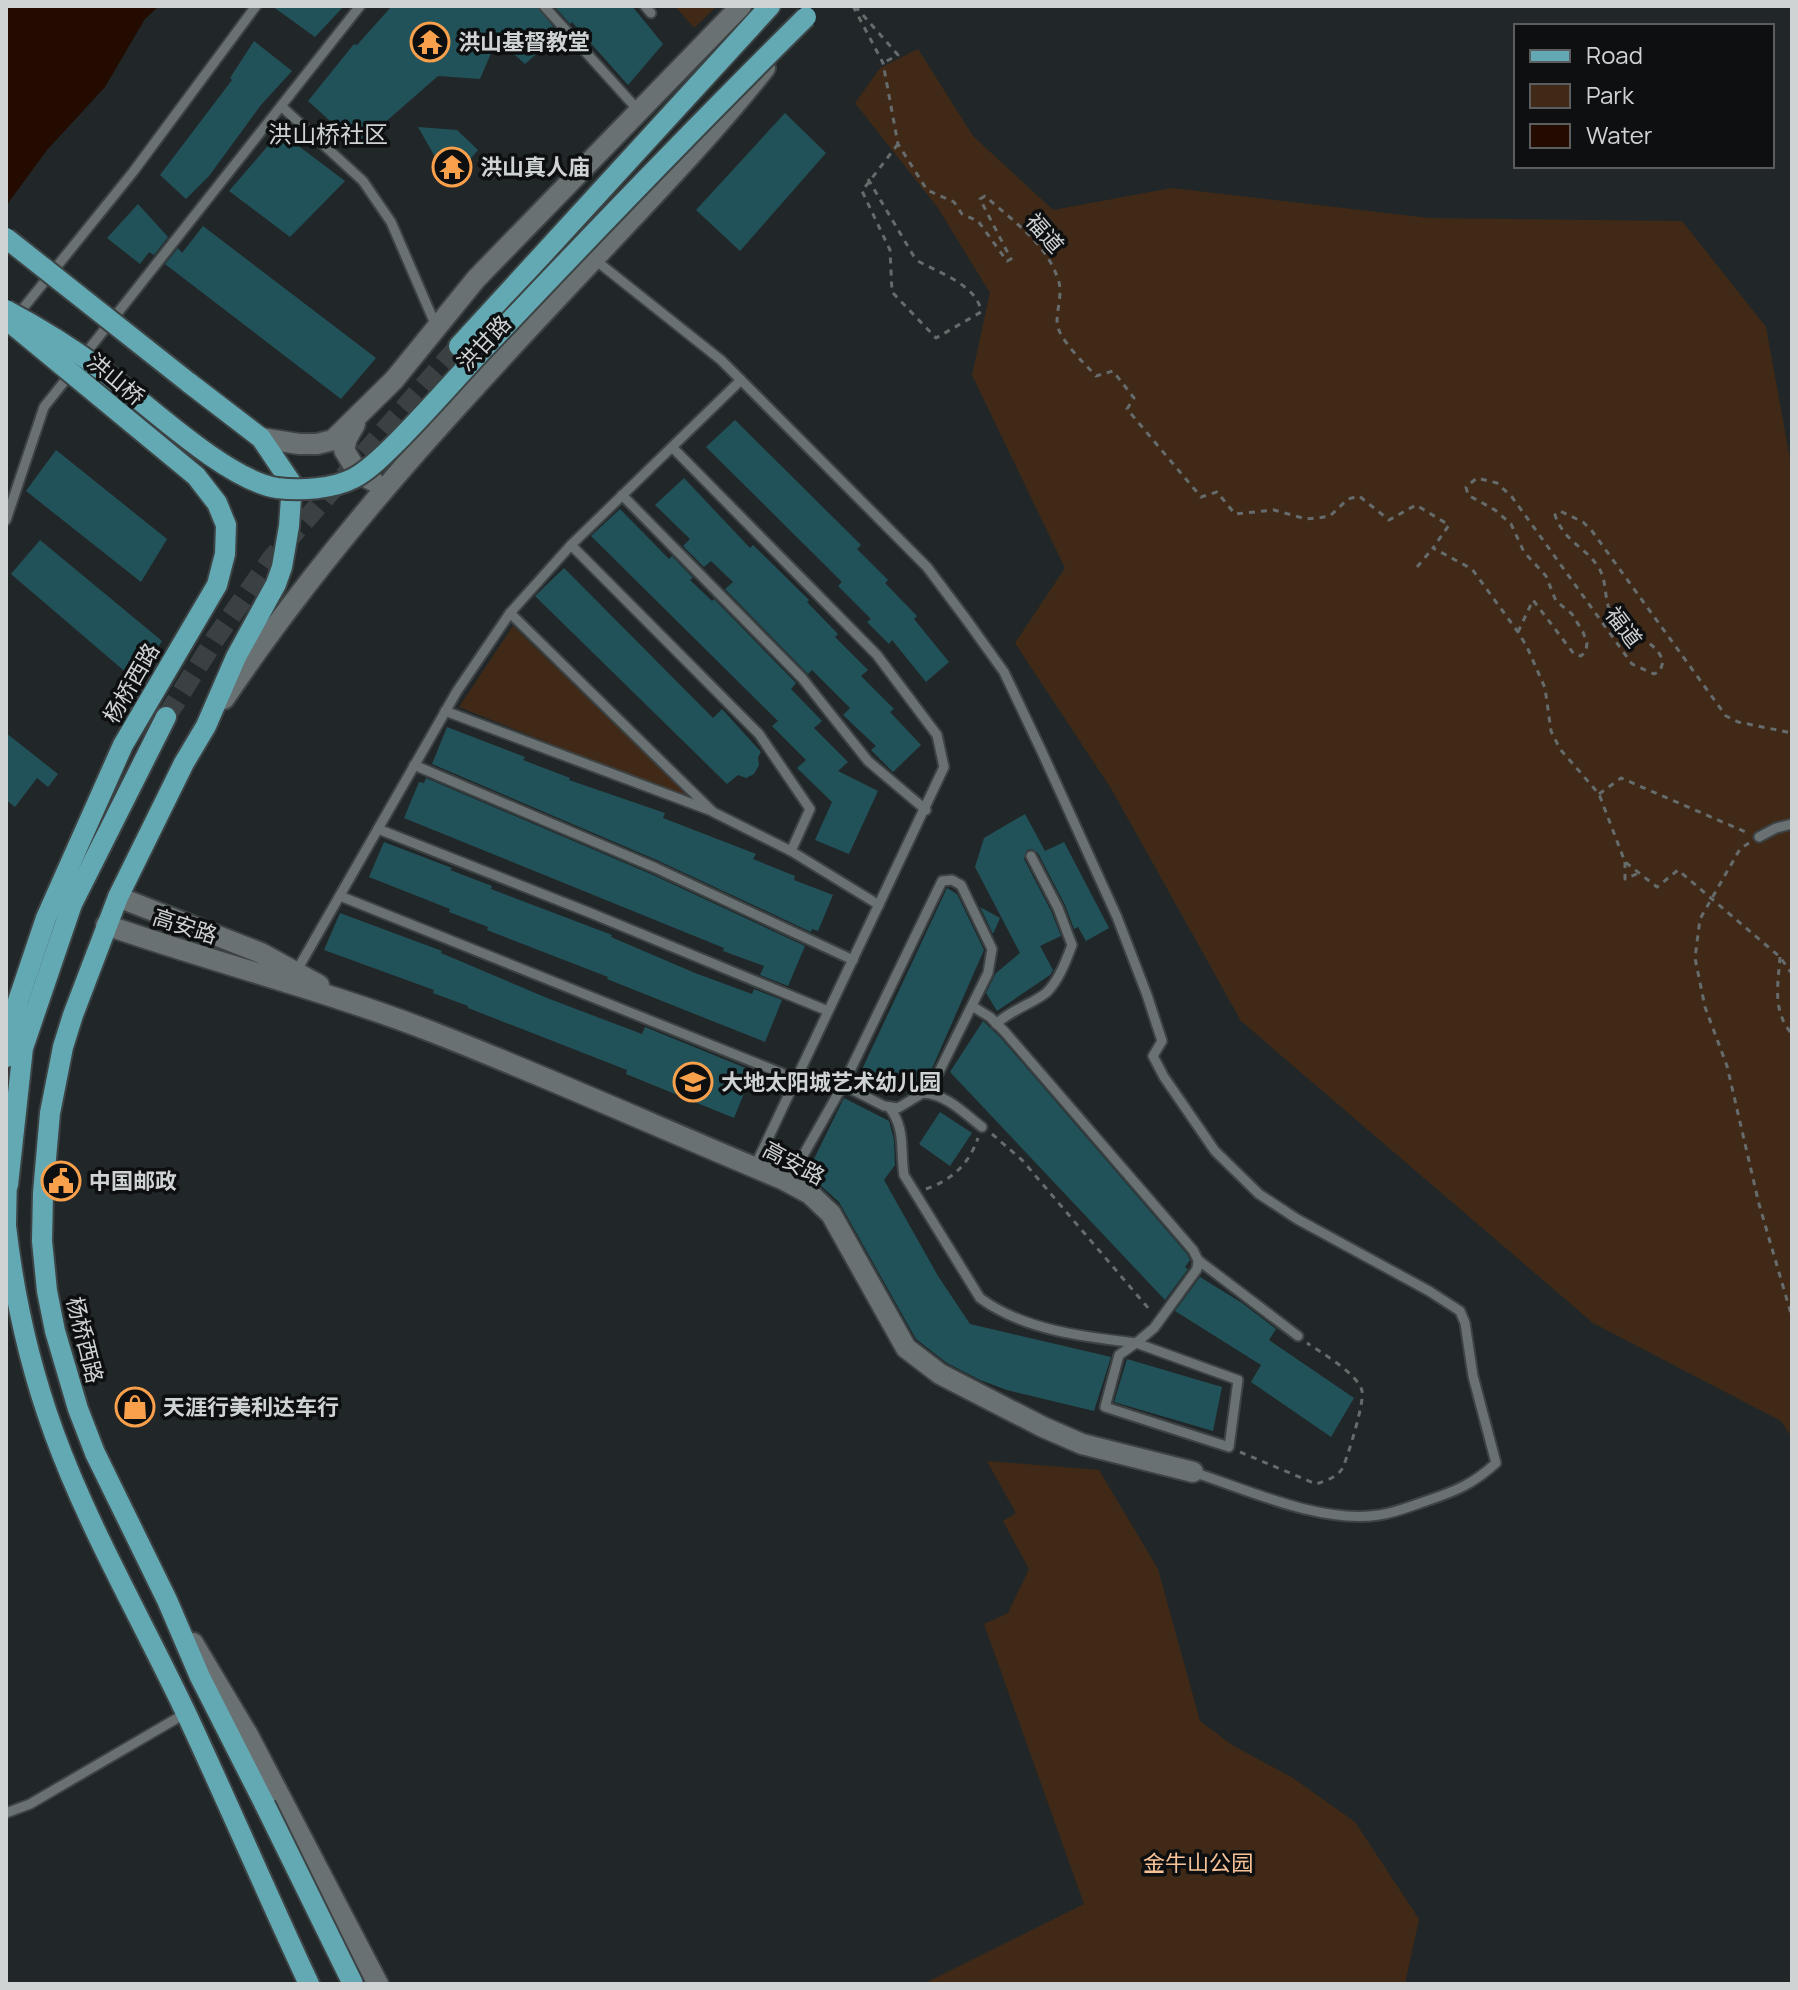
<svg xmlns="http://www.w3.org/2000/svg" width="1798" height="1990" font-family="Manrope,'Noto Sans SC',sans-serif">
	<rect width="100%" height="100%" fill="#212728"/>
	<g fill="#402a17">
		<polygon points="675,6 717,6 694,28"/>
		<polygon points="918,49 973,136 1053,210 1172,188 1429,218 1682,221 1766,327 1792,470 1792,1438 1781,1421 1593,1323 1241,1021 1112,790 1015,643 1065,568 972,375 990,293 938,208 855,103 880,68"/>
		<polygon points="513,626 695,802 459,707"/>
		<polygon points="987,1461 1099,1470 1158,1569 1200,1721 1232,1745 1293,1778 1355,1822 1419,1919 1405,1984 923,1984 1084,1904 984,1624 1008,1613 1029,1569 1003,1521 1016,1513"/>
	</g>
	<polygon fill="#230b00" points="6,6 159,6 145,19 105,87 47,150 6,206"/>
	<g fill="#225259">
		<polygon points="272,6 344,6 315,37"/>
		<polygon points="392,6 537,6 559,34 525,64 497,39 480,79 438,76 358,146 308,101 354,44 357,45"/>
		<polygon points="554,6 632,6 663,44 628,85 572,22 570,24"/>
		<polygon points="254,41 292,71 261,105 209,176 186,199 160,175 232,80 230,78"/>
		<polygon points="785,113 826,153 740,251 696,210"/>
		<polygon points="418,127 457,130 478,150 450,183"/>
		<polygon points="280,132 345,181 290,237 229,191"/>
		<polygon points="138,204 168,237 154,255 149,252 140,264 107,238"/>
		<polygon points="203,226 376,358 341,399 165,264 178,248 182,253"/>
		<polygon points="735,420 861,545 857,549 888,580 885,583 917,616 914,619 949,662 926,682 892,640 889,644 867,622 871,619 838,586 842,582 706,447"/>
		<polygon points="56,450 167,539 141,582 26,491"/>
		<polygon points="684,478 750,548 753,545 809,600 807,602 838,634 835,637 868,670 861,676 894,709 890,712 921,745 893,772 871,750 876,746 843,715 850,708 812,670 808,674 725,589 733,582 711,561 704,567 683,546 690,539 655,505"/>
		<polygon points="620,509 669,559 672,556 693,578 690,580 712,601 714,599 796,683 791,689 822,721 814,728 848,762 838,771 878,791 849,854 815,840 832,802 797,768 806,760 772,726 778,721 591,536"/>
		<polygon points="40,540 162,641 136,681 11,574"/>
		<polygon points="564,568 713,718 722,709 761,752 758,757 759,765 754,774 746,778 738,775 727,784 535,596"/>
		<polygon points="447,727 525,757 523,760 570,778 569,780 665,813 663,818 756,854 753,859 795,876 794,880 833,895 818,931 812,929 811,932 659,861 432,764"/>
		<polygon points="6,733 58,774 48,787 37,778 15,807 6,800"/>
		<polygon points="426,778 653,875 805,946 788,986 760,975 764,966 723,951 724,948 404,818 419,782 424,783"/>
		<polygon points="1025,814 1045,851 1064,842 1109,928 1086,941 1078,927 1074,929 1065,905 1038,853 1032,849 1027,850 1024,859 1051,911 1061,936 1040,946 1053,970 1050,975 997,1011 986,993 996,973 1020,953 975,867 984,838"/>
		<polygon points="384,842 452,868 450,870 492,886 491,889 612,935 611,937 695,973 752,994 754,989 782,1000 765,1042 607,979 608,977 487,930 488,927 449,912 450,909 369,877"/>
		<polygon points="947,888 957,894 984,950 926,1082 921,1085 857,1080"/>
		<polygon points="980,907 1000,918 993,934"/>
		<polygon points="340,913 442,951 441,953 547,998 642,1034 645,1027 753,1071 734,1118 626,1074 627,1070 468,1008 468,1006 433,993 434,990 324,950"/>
		<polygon points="983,1021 1000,1037 1187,1254 1190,1260 1185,1267 1188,1269 1165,1300 950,1072"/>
		<polygon points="844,1098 889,1121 894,1140 895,1165 884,1180 938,1276 970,1324 1111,1357 1094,1411 1007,1390 980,1380 947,1363 916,1339 839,1202 819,1184 805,1177"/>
		<polygon points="940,1112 972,1133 950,1166 919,1144"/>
		<polygon points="1200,1277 1242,1303 1276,1329 1269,1340 1354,1398 1331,1437 1251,1382 1261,1365 1175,1311"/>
		<polygon points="1127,1359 1222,1387 1213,1431 1114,1402"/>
	</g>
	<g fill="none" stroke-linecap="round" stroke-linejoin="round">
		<polyline stroke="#3b4142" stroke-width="20" stroke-dasharray="20 10" stroke-linecap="butt" points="166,717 217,636 272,558 459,346"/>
		<defs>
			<g id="service">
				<polyline points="544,6 638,110"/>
				<polyline points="645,6 651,13"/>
				<polyline points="281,106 363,181 391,222 436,326"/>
				<path d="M594 259 721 360 927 567 966 619 1004 672 1042 752 1117 917 1147 995 1162 1041 1153 1056 1164 1077 1215 1151 1259 1194 1297 1219 1429 1291 1460 1311 1465 1323 1473 1376 1496 1463C1473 1484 1456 1491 1426 1501 1411 1506 1395 1513 1379 1515 1321 1524 1248 1490 1193 1472"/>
				<polyline points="16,317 133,172 256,6"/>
				<polyline points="82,358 360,6"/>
				<polyline points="673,448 877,655 937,735 944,767 754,1168"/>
				<polyline points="622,495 802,678 868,761 926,810"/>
				<polyline points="6,520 44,407 71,373"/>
				<polyline points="571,545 759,734 810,809 791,851"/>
				<polyline points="510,613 713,812 791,851 879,905"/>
				<polyline points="445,711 709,810"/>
				<polyline points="414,765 656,868 853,960"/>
				<polyline points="378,829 588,912 828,1011"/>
				<polyline points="1759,837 1776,828 1792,824"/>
				<polyline points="340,896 796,1079"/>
				<polyline points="296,972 457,691 510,613 571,545 741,380"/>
				<path d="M996 1024C1012 1009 1035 1003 1047 992 1059 980 1066 961 1072 945L1058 908 1031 856"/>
				<path d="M923 1093C946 1094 964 1113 982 1127"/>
				<path d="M889 1107C906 1128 900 1150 904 1175L980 1298C1023 1330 1084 1337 1136 1343L1154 1328 1197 1269 1198 1260 1193 1250 1005 1032 990 1017 972 1006"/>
				<polyline points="788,1182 843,1085 942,881 952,880 961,885 992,949 988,973 931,1088 898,1108 884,1106 843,1085"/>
				<polyline points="1198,1260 1298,1336"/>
				<polygon points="1136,1343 1238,1380 1229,1447 1105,1407 1119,1355"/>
				<polyline points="6,1813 30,1804 186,1713"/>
			</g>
			<g id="tertiary">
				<polyline points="118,897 261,953 319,985"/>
				<path d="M106 925C215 963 328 991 435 1033 552 1079 667 1131 782 1179L810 1194 831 1214 906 1348 940 1374 1043 1427 1082 1444 1193 1472"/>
			</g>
			<g id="secondary">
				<polyline points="355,424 347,438 344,450 358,473 373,481"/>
				<polyline points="261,438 299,444 317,444 333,440 394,380 476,279 741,6"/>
				<path d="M224 699C333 537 462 399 595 258 653 196 712 135 765 68"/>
				<polyline points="193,1643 248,1735 378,1984"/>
			</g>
			<g id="primary">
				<polyline points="459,346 770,6"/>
				<polyline points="188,382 261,438 292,484 289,526 282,567 276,584 236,657 206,726 184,763 118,897 73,1015 63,1047 50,1113 43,1193 42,1241 47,1291 55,1331 78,1409 95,1453 167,1600 200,1677 265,1805"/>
				<polyline points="6,1057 18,1001 46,918 123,745 217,585 225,554 226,525 217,503 196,476"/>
				<polyline points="8,1185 23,1048 72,904 166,717"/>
				<polyline points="6,1225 7,1173"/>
				<path d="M6 1226C14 1296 30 1367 54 1433 89 1529 142 1620 186 1713 228 1803 267 1894 309 1984"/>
			</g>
		</defs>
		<use href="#service" stroke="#3d4344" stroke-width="13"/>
		<use href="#tertiary" stroke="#3d4344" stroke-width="24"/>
		<use href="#secondary" stroke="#3d4344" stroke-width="24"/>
		<use href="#primary" stroke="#3d4344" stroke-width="24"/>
		<g stroke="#666b6c" stroke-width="3" stroke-dasharray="6 6" stroke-linecap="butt">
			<polyline points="855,6 898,55 883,63"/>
			<polyline points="868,179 916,260"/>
			<polyline points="1417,567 1433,548"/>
			<path d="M1518 632 1533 600 1574 654 1581 656 1586 651 1587 643 1583 632 1572 614 1556 601 1546 576 1524 552 1511 524 1495 510 1468 495 1466 487 1477 478 1497 483 1512 497 1632 664 1654 674 1660 671 1663 662C1657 639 1626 635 1613 616 1603 602 1608 583 1599 568 1585 546 1564 542 1555 515L1560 511 1583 522 1592 531 1726 716 1738 722 1792 733"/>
			<polyline points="1599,794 1621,778 1748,833"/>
			<polyline points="1749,843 1740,849 1700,919 1695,958 1705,1007 1727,1066 1759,1204 1792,1317"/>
			<polyline points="1625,862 1625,879 1639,873"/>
			<path d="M1780 957C1778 985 1772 1011 1792 1034"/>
			<polyline points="992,1134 1022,1160 1149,1309"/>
			<path d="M926 1189C952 1180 969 1164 978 1138"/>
			<path d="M1240 1452 1316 1484C1325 1481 1336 1478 1342 1469 1347 1460 1365 1401 1362 1391 1358 1374 1322 1353 1307 1343"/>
		</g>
		<use href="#service" stroke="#697172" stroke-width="9"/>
		<use href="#tertiary" stroke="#697172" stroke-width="20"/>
		<use href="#secondary" stroke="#697172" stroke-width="20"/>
		<use href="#primary" stroke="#62a9b3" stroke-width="20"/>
		<defs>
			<g id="primary-bridge">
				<polyline points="6,238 188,382"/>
				<path d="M6 310C40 328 72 348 103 371 146 403 226 480 277 488 301 491 333 489 354 478 369 470 384 455 396 443 430 409 461 372 495 337 597 229 700 122 806 17"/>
				<polyline points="12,324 196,476"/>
				<polyline points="265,1805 353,1984"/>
			</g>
		</defs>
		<use href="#primary-bridge" stroke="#3d4344" stroke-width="24" stroke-linecap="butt"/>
		<g stroke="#666b6c" stroke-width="3" stroke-dasharray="6 6" stroke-linecap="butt">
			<path d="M853 6 883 63 898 144 927 190 954 202 962 214 978 221 1007 261 1011 259 980 199 985 196C1013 221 1046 243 1058 279 1063 292 1057 308 1057 322 1057 338 1086 365 1096 376L1113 371 1134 398 1127 409 1201 497 1217 492 1235 514 1274 510 1306 519 1318 518 1330 516 1348 499 1359 496 1389 520 1416 505 1449 525 1433 548 1472 569 1518 632 1527 647 1545 688 1551 731 1560 749 1599 794 1625 862 1657 887 1678 870 1780 957 1792 974"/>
			<path d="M898 144 862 191 890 250 892 292 936 338 981 312C978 285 937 272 916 260"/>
		</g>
		<use href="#primary-bridge" stroke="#62a9b3" stroke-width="20"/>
	</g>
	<defs>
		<symbol id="temple-ring" viewBox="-11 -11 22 22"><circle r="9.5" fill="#0d0f10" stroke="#f9a04c" stroke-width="1.5"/><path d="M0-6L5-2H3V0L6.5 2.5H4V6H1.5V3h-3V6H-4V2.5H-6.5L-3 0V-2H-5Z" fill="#f9a04c"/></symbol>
		<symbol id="school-ring" viewBox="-11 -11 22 22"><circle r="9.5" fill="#0d0f10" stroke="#f9a04c" stroke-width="1.5"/><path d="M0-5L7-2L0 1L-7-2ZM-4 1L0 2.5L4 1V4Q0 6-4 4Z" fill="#f9a04c"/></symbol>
		<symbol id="civic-ring" viewBox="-11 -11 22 22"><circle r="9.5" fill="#0d0f10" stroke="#f9a04c" stroke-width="1.5"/><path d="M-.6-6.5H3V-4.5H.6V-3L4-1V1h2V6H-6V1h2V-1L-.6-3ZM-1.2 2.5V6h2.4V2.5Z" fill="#f9a04c"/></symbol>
		<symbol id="shop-ring" viewBox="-11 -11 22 22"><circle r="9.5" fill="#0d0f10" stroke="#f9a04c" stroke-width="1.5"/><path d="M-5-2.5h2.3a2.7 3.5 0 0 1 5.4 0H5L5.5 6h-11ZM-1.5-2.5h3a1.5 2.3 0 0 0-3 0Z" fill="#f9a04c"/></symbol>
	</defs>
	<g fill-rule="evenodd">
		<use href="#temple-ring" x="408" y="20" width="44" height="44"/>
		<use href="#temple-ring" x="430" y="145" width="44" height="44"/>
		<use href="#school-ring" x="671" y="1060" width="44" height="44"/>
		<use href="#civic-ring" x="39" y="1159" width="44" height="44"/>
		<use href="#shop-ring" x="113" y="1385" width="44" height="44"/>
	</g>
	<g text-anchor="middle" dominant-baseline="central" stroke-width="7" stroke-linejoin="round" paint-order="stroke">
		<g font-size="22" font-weight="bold" fill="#cfd3d4" stroke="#0d0f10" text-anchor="start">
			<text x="458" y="42">洪山基督教堂</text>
			<text x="480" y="167">洪山真人庙</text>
			<text x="721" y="1082">大地太阳城艺术幼儿园</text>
			<text x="89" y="1181">中国邮政</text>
			<text x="163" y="1407">天涯行美利达车行</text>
		</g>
		<g font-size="22" fill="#cfd3d4" stroke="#0d0f10">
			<text transform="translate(1045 233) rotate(49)">福道</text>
			<text transform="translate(484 343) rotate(-47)">洪甘路</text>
			<text transform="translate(116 379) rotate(40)">洪山桥</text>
			<text transform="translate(1624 627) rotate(53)">福道</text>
			<text transform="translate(131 683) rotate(-60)">杨桥西路</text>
			<text transform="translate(185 926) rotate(18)">高安路</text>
			<text transform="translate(794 1163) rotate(28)">高安路</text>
			<text transform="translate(85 1340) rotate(76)">杨桥西路</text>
		</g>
		<g font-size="22" fill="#f8c398" stroke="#0d0f10">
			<text x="1198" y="1863">金牛山公园</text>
		</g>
		<g font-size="24" fill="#cfd3d4" stroke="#0d0f10">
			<text x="328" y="133">洪山桥社区</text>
		</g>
	</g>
	<rect width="1798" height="1990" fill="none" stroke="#cfd3d4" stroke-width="16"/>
	<rect x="1514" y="24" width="260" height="144" fill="#0d0f10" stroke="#5b5d5e" stroke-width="2"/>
	<rect x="1530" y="50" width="40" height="12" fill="#62a9b3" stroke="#5b5d5e" stroke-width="2"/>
	<text x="1586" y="64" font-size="24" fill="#cfd3d4">Road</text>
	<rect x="1530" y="84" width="40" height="24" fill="#402a17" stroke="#5b5d5e" stroke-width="2"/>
	<text x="1586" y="104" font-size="24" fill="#cfd3d4">Park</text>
	<rect x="1530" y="124" width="40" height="24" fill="#230b00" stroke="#5b5d5e" stroke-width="2"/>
	<text x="1586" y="144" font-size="24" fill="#cfd3d4">Water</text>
</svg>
